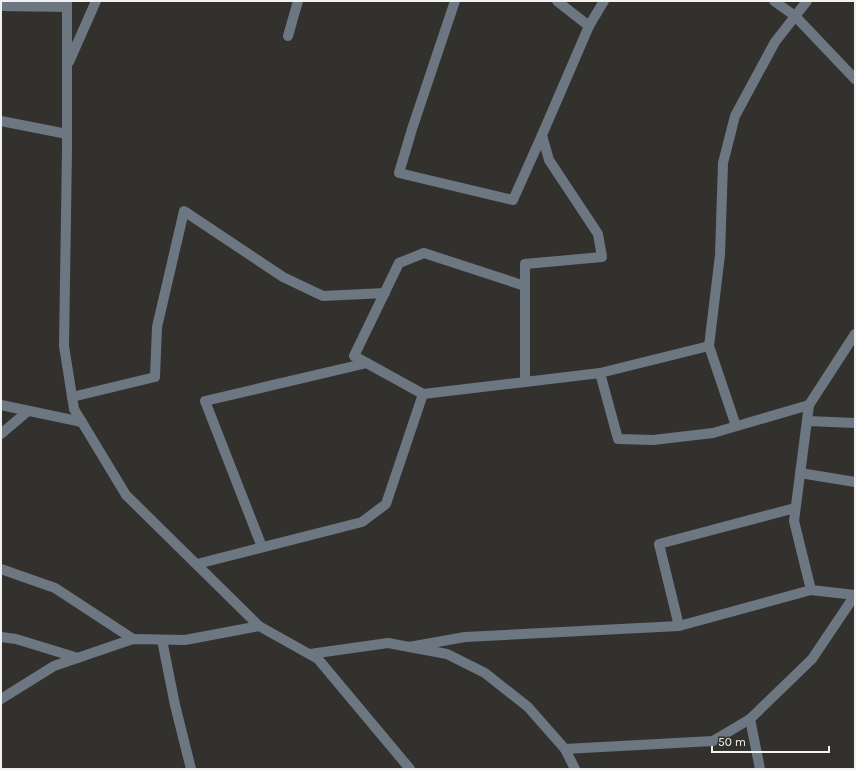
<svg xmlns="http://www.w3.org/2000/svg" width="856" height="770" font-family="Karla,sans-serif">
	<rect width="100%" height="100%" fill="#33312e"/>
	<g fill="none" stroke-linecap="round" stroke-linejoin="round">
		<g stroke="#6d7781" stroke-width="10">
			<polyline points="67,1 67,150 64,346 74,409 126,495 259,626 318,659 410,769"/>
			<polyline points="455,1 412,129 399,173 513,200 542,135"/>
			<polyline points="557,1 589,26"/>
			<polyline points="774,1 795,16 855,79"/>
			<polyline points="1,6 67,7"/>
			<polyline points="288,36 298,1"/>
			<polyline points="69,62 96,1"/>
			<polyline points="1,121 67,134"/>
			<polyline points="525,286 424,253 399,263 354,356 423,394 525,382 525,264 602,257 598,234 549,160 542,135 589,26 604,1"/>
			<polyline points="600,373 709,346"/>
			<polyline points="525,382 600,373 618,439 653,440 713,433 809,405"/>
			<polyline points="72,397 155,377 157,327 184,211 283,277 323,296 385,293"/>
			<polyline points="1,405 82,422"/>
			<polyline points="807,421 855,423"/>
			<polyline points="736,426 709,346 720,255 723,163 735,116 775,42 807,1"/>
			<polyline points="1,434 28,411"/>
			<polyline points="800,473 855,482"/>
			<polyline points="262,547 205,401 367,363"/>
			<polyline points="197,564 362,522 386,504 423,394"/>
			<polyline points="1,569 55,588 133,639"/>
			<polyline points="811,590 855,595"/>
			<polyline points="679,626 659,544 795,508"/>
			<polyline points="1,637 16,639 78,658"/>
			<polyline points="162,640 175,705 191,769"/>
			<polyline points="409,647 465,637 679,626 811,590 794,521 809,405 855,334"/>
			<polyline points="310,654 388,643 447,654 485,673 528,707 565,749 575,769"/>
			<polyline points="1,699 54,666 133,639 185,640 259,626"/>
			<polyline points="750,719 760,769"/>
			<polyline points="565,749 713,741 750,719 812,659 855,595"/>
		</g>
	</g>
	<rect width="856" height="770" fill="none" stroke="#f2f1ee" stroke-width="4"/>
	<path d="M712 746v6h117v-6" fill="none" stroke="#f2f1ee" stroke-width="2"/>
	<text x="718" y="746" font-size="12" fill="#f2f1ee" stroke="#33312e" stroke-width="3" paint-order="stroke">50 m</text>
</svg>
